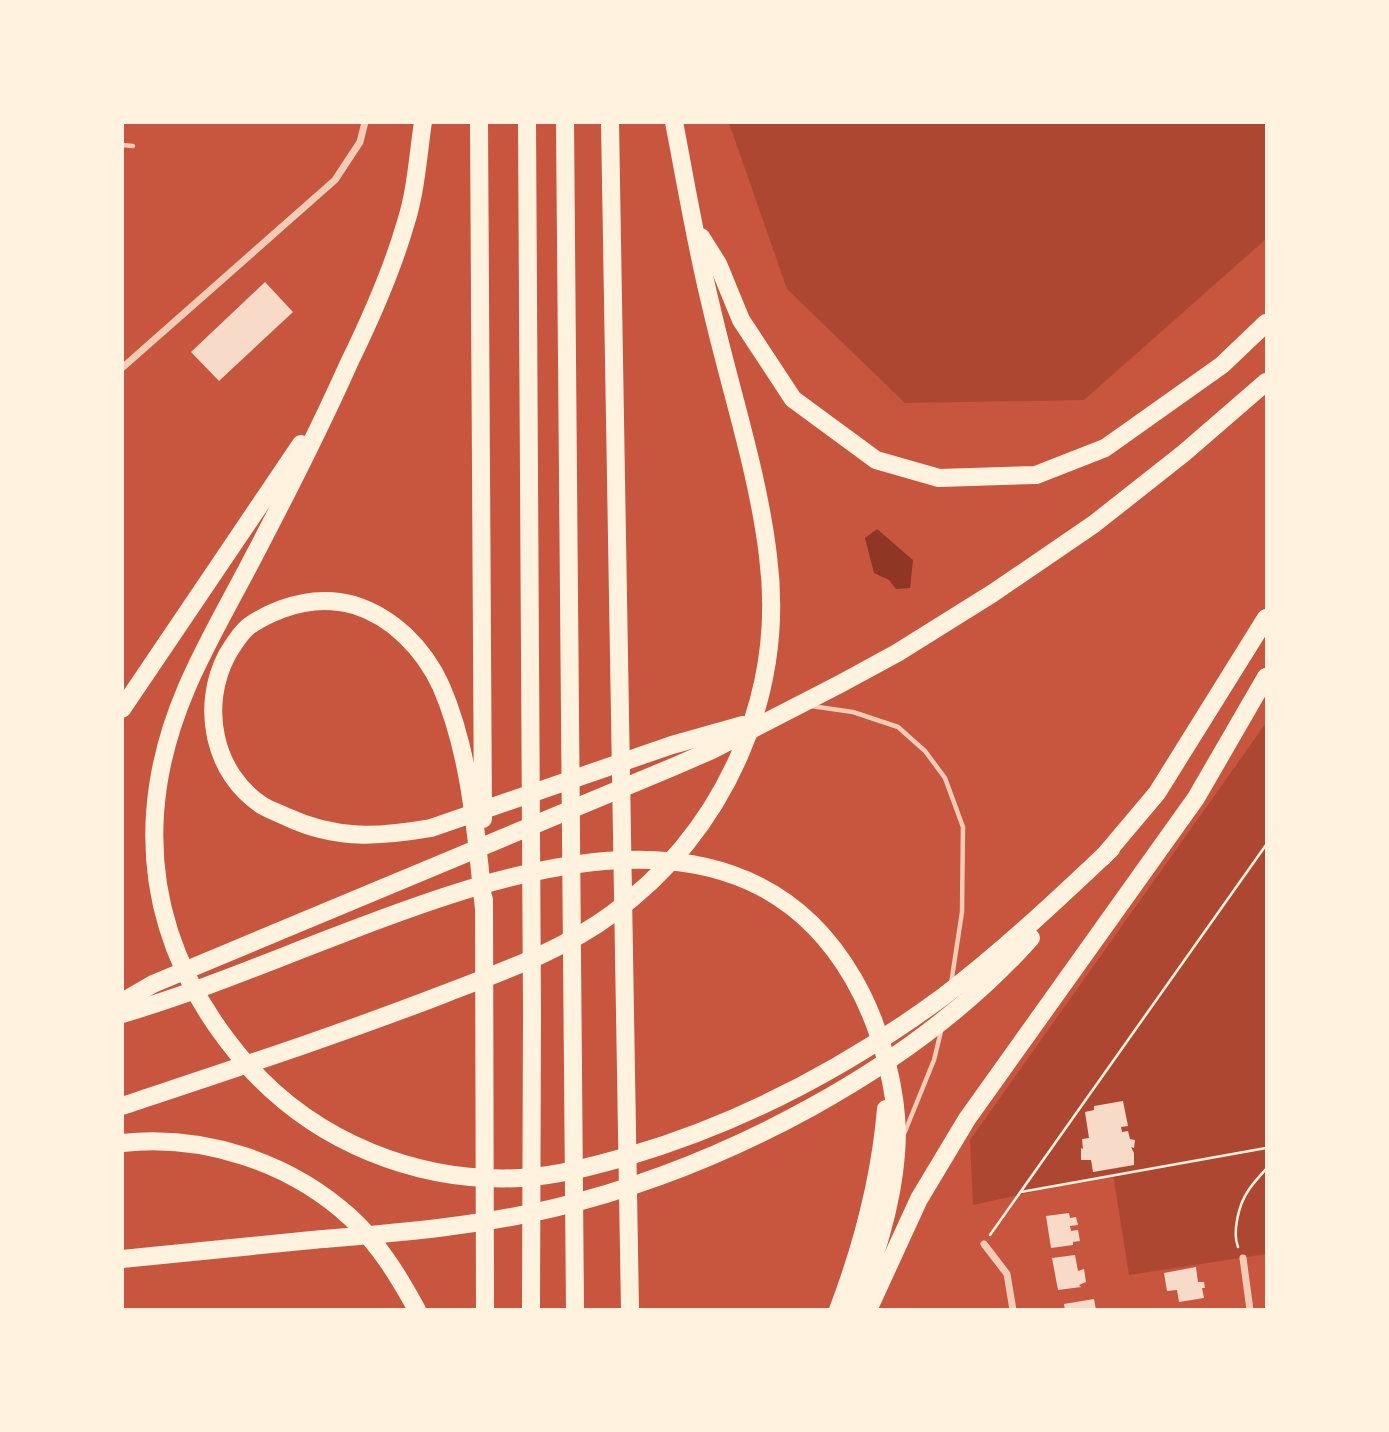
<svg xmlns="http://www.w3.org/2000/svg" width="1389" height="1432" font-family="Quicksand,sans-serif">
	<rect width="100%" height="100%" fill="#c8553d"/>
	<g fill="#ae4732">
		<polygon points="729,123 1266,123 1266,239 1084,400 905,403 787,289"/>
		<polygon points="1266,723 1266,1254 1129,1275 1113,1174 973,1205 970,1140"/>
	</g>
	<polygon fill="#8f3625" points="877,529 913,560 910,588 896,589 889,580 874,573 865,538"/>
	<g fill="#f7dbc8">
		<polygon points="265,282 293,312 219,381 191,352"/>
		<polygon points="1123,1101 1128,1126 1121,1127 1122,1132 1128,1131 1130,1139 1135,1140 1134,1148 1131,1147 1134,1153 1134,1165 1093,1172 1091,1160 1081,1160 1081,1148 1083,1149 1082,1139 1089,1138 1085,1112 1094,1110 1094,1106"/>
		<polygon points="1069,1213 1070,1218 1076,1217 1078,1225 1070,1226 1071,1231 1078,1230 1080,1241 1073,1242 1073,1245 1051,1248 1046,1216"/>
		<polygon points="1075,1255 1078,1271 1084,1269 1086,1282 1079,1285 1081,1287 1058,1290 1052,1258"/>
		<polygon points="1196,1267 1198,1282 1204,1282 1205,1288 1202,1288 1204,1298 1179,1302 1177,1290 1167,1291 1164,1273"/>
		<polygon points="1094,1299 1096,1310 1065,1310 1064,1304"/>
	</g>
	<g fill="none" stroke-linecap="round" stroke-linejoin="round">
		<g stroke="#fff3e0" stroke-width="2.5">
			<polyline points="1021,1192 1266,1148"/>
			<polyline points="990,1235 1266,845"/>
			<path d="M1238 1247C1232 1232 1239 1204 1248 1191 1253 1183 1260 1176 1266 1169"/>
		</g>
		<g stroke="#f1ccb7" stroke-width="4.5">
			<polyline points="122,145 133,146"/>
			<polyline points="811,706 853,712 898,727 925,751 945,778 963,827 962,912 951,984"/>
			<polyline points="904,1134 934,1060 942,1027"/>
		</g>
		<g stroke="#f1ccb7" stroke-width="7">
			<polyline points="122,368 335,180 360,142 365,122"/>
			<polyline points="984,1244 1007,1274 1013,1310"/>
			<polyline points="1243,1258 1250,1310"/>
		</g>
		<g stroke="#fff3e0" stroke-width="18">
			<path d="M423 122C418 155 416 191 406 222 392 271 371 318 349 363 320 428 288 491 255 554 215 632 171 698 158 786 142 894 178 986 248 1066 316 1142 417 1183 520 1178 557 1176 593 1166 629 1156 741 1123 849 1066 944 996 1003 951 1057 900 1111 849"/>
			<polyline points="479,122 483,819"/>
			<polyline points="527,122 532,1012 531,1310"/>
			<polyline points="565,122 575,1310"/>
			<polyline points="610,122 630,1310"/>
			<polyline points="701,237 718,264 741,320 793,399 876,460 939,478 1036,475 1105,448 1222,365 1266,323"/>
			<polyline points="122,709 301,444"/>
			<polyline points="1103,857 1157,793 1266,618"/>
			<polyline points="484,899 485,1310"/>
			<path d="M484 909C476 835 471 755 441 686 424 649 393 617 354 605 329 598 306 600 282 609 271 613 259 619 249 626 240 633 233 645 227 655 200 706 213 774 263 806 270 810 279 813 287 817 336 840 379 837 431 828L672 745 743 725"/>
			<polyline points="122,1002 153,984 673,767 712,750 840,684 897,653 993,593 1094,524 1184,453 1266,382"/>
			<path d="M122 1014C198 992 270 961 344 933 505 871 742 786 853 978 881 1026 901 1098 896 1154 892 1208 874 1259 856 1310"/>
			<path d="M122 1106C230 1070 338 1035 444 994 501 972 562 951 612 914 725 831 786 695 768 556 758 472 730 389 711 306 696 245 686 184 674 122"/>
			<path d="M122 1143C204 1134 290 1162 351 1218 379 1244 399 1277 417 1310"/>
			<path d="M122 1259C186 1253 249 1246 312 1240 393 1233 474 1227 554 1208 722 1168 915 1068 1031 938"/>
			<path d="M838 1310C863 1244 880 1179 886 1109"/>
			<polyline points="868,1310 919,1199 967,1119 1196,798 1266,677"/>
		</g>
	</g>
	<rect width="1389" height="1432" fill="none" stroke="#fff3e0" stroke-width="248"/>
</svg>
